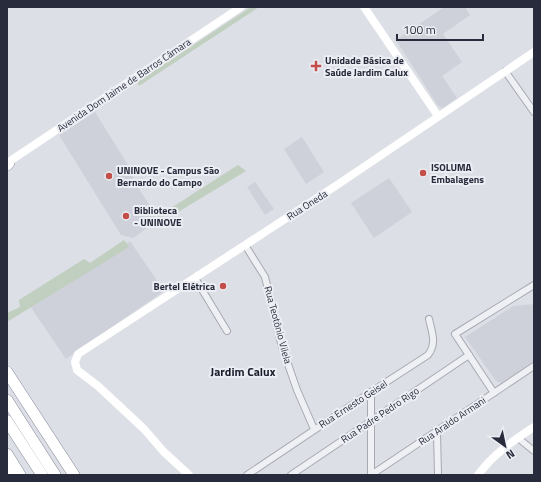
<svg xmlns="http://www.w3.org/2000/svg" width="541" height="482" font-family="'Titillium Web',sans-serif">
	<rect width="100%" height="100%" fill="#dddfe6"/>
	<g fill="#cfd1da">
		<polygon points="444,7 465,7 470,15 443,34 462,62 442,76 457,98 443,108 438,106 396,40"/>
		<polygon points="95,112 133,173 133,180 156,215 153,224 133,238 121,235 59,135"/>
		<polygon points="302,137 324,172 306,184 284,149"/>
		<polygon points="389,178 412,212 374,238 351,203"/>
		<polygon points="255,182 274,209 265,215 247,187"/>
		<polygon points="130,241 164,291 66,359 30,306"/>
		<polygon points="534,304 534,361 501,383 496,381 465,337 513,306"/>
	</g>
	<g fill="#c0cfbf">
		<polygon points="251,7 259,7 139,86 137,82"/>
		<polygon points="238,165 246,171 173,215 157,217"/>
		<polygon points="124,240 129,247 7,322 7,313 20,307 19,300 84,259 90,263"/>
	</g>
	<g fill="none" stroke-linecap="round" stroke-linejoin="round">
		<defs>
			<g id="street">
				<polyline points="505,71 534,112"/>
				<polyline points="245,245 265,277 282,347 297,390 314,429"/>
				<polyline points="195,278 227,331"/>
				<polyline points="371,392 371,475"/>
				<polyline points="494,393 455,334 534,285"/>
				<polyline points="437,432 438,475"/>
				<polyline points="518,438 534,451"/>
				<path d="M247 475 371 392 428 355C437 343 432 333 429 319"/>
				<polyline points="291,475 469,355"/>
				<polyline points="371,475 534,366"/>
			</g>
			<g id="highway">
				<polyline points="7,165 9,163"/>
				<polyline points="7,372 74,475"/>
				<polyline points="7,400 55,475"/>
				<polyline points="7,421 42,475"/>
				<polyline points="7,454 20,475"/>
				<polyline points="7,471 10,475"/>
			</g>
		</defs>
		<use href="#street" stroke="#a7a9b3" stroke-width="8"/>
		<use href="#highway" stroke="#868a9b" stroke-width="12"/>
		<use href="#street" stroke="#eff0f4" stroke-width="6"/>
		<g stroke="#fff" stroke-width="8">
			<polyline points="364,7 438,116"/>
			<polyline points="7,163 241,7"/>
			<polyline points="189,475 164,452 144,429 98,386 77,370 75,362 78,354 337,185 534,52"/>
			<path d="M478 475C493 454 513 441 534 427"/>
		</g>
		<use href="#highway" stroke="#fff" stroke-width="11"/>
	</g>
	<g fill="#c34e4a" stroke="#eceef4" stroke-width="1.5">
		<path d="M314 60h4v4h4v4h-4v4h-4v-4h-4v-4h4z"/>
		<circle cx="423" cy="173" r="4"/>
		<circle cx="109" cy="176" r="4"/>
		<circle cx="126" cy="216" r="4"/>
		<circle cx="223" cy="286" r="4"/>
	</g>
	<g text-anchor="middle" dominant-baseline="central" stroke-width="4" stroke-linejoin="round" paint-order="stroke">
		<g font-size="10" font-weight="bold" fill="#282b3b" stroke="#eceef4" text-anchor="start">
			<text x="325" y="60">Unidade Básica de<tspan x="325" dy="12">Saúde Jardim Calux</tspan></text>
			<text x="431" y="167">ISOLUMA<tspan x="431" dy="12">Embalagens</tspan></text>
			<text x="117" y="170">UNINOVE - Campus São<tspan x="117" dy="12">Bernardo do Campo</tspan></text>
			<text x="134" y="210">Biblioteca<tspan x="134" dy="12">- UNINOVE</tspan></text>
			<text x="215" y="286" text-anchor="end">Bertel Elétrica</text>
		</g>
		<g font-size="10" fill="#282b3b" stroke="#eceef4">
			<text transform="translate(124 85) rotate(-34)">Avenida Dom Jaime de Barros Câmara</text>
			<text transform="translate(307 205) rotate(-33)">Rua Oneda</text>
			<text transform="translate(278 325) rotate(75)">Rua Teotônio Vilela</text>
			<text transform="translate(353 404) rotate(-33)">Rua Ernesto Geisel</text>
			<text transform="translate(380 415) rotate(-34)">Rua Padre Pedro Rigo</text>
			<text transform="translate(452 421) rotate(-34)">Rua Araldo Armani</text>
		</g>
		<g font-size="12" font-weight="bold" fill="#1a1d2c" stroke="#eceef4">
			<text x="243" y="371">Jardim Calux</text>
		</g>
	</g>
	<rect width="541" height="482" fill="none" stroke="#282b3b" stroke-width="16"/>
	<g transform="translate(505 446) rotate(147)" stroke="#eceef4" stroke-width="3" paint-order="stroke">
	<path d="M0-3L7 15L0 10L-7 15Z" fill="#282b3b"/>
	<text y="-6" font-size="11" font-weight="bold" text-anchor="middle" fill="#282b3b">N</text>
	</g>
	<path d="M397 34v6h86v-6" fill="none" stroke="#282b3b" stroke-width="2"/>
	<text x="403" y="34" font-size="12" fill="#282b3b" stroke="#eceef4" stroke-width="3" paint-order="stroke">100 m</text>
</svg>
